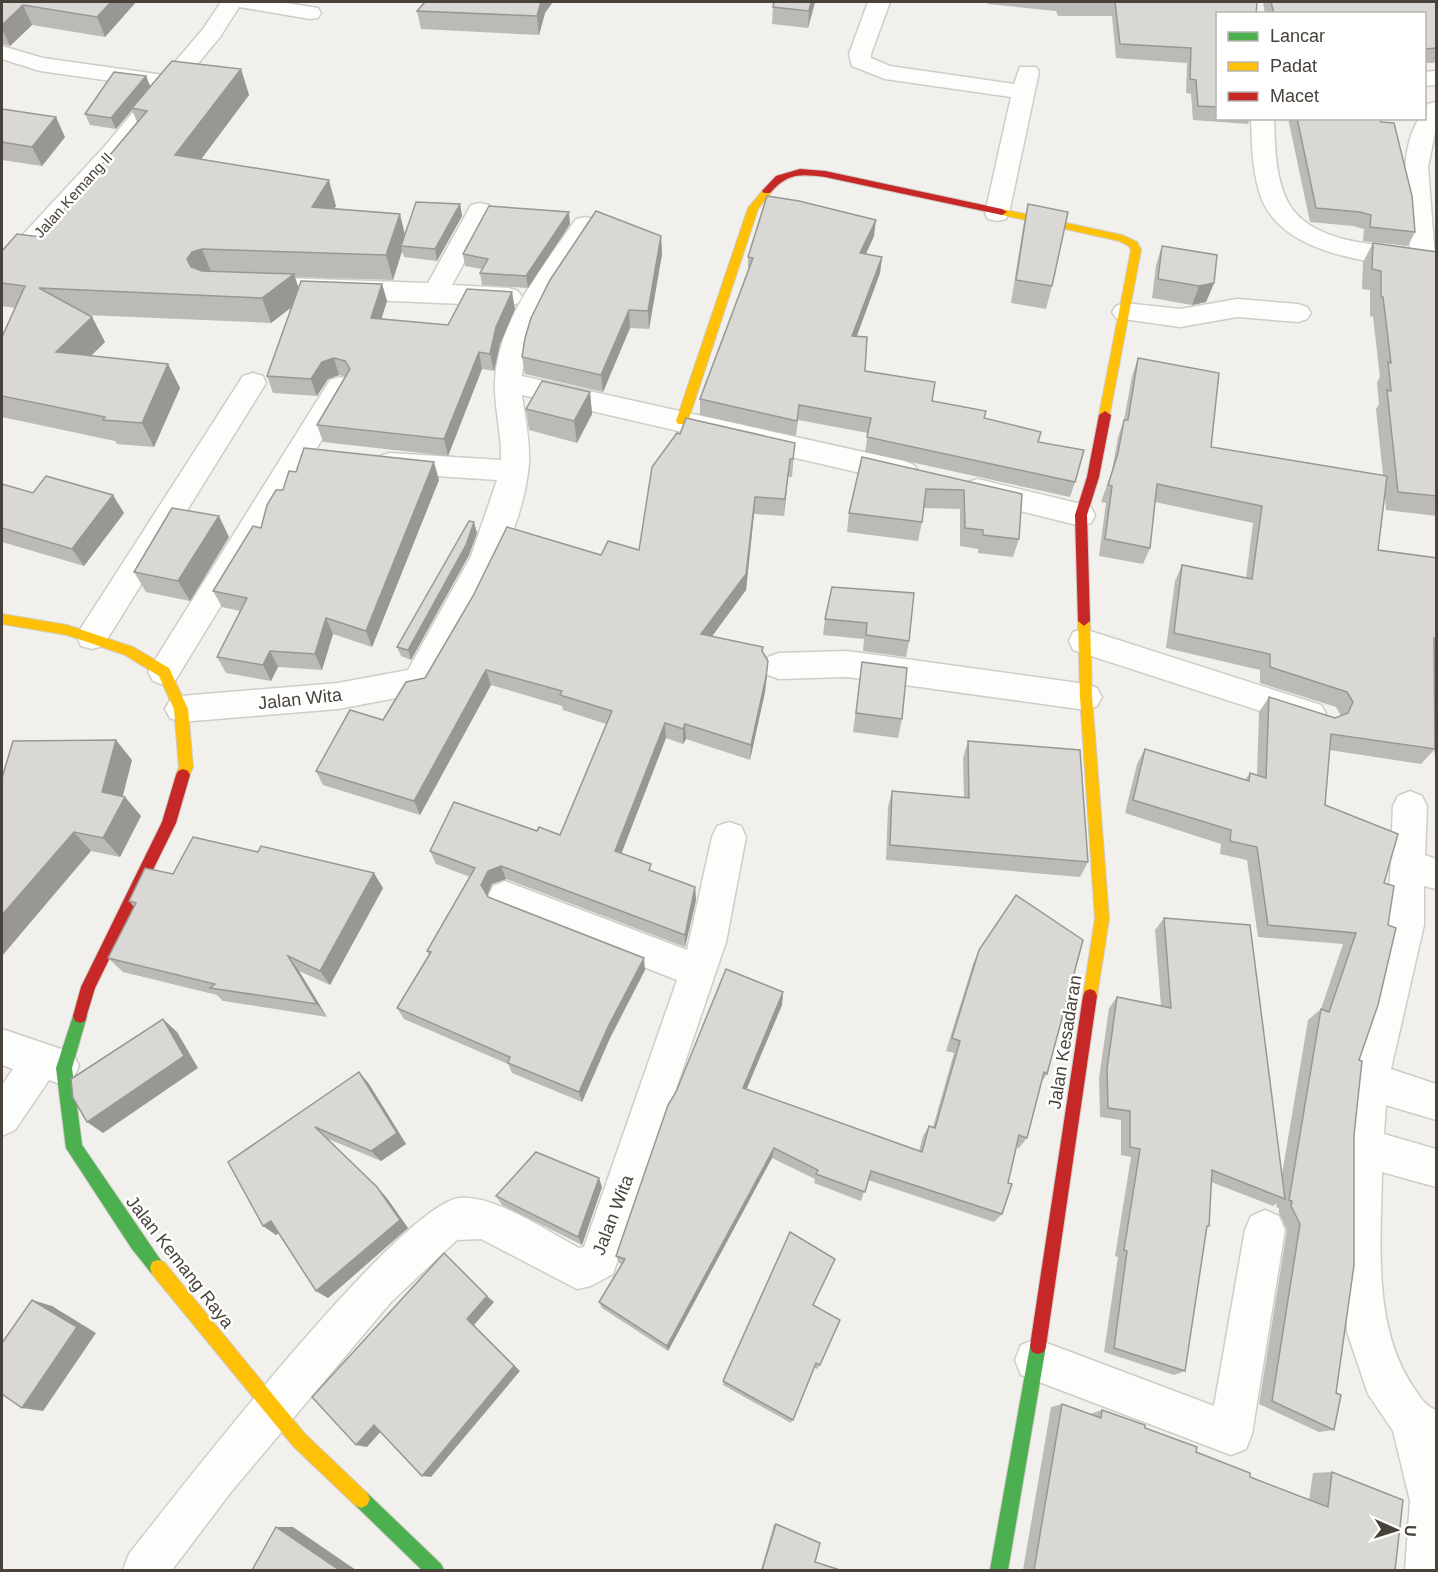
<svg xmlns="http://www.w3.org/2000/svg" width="1438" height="1572" font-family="Arial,sans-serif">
	<rect width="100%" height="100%" fill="#f2f0ed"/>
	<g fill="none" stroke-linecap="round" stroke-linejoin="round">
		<defs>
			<g id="street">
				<polygon points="221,2 280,2 318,8 321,13 318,18 310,19 239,7 220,37 120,157 11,278 2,280 2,257 104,147 154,87 40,71 2,59 2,46 43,58 164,75 203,29"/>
				<polygon points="868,2 890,2 871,54 871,58 890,66 1014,84 1020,67 1036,67 1039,72 1009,213 1006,219 997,221 988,219 985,213 1011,97 885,79 852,66 849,54"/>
				<polygon points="1436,71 1436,85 1424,86 1424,72"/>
				<path d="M1436 102V128L1428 167 1436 269C1381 264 1287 258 1262 200 1252 174 1252 145 1251 118H1274C1275 146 1275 179 1289 204 1311 242 1371 244 1410 249 1407 206 1396 157 1419 118H1424V109L1428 104Z"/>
				<polygon points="480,203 489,205 492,211 452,285 509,288 518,291 522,297 518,303 509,306 252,295 243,292 239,286 243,280 252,277 428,283 471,205"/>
				<path d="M585 217 594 219 597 225C568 272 527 318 522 376L904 461 914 465 918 472 914 479 904 483 522 395C525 417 530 440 529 463 523 541 466 626 428 692L338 709 181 722 170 718 165 709 170 700 181 696 338 683 408 670 471 556 497 480 390 473 380 470 376 463 380 456 390 453 501 460C502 434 494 408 495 382 497 321 543 267 576 219Z"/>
				<polygon points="1237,299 1298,304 1307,307 1311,313 1307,319 1298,322 1237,317 1180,327 1116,318 1112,312 1116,306 1125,303 1180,309"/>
				<polygon points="253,373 263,376 266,383 103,646 92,649 81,646 77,637 81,628 243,376"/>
				<polygon points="340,377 350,380 354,387 175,681 164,685 153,681 148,672 153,663 330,380"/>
				<polygon points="978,479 1081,504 1091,507 1095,515 1091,523 1081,526 968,498 964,490 968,482"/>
				<polygon points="1084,629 1321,705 1326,714 1321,723 1310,727 1073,650 1069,641 1073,632"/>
				<polygon points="847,651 1086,684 1097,688 1102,697 1097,706 1086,710 847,677 779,679 768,675 763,666 768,657 779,653"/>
				<path d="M1410 791 1422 796 1427 806 1425 855 1436 859V889L1424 886V925L1391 1069 1436 1084V1120L1386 1105 1384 1134 1436 1149V1187L1382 1172C1381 1243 1372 1327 1414 1388 1421 1398 1425 1406 1436 1410V1570H1405L1410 1501 1393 1431 1368 1394 1347 1332 1341 1261 1344 1147 1351 1081 1388 925 1393 806 1398 796Z"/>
				<path d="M729 822 741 826 746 837 726 942 613 1274 591 1286 577 1289 481 1239 457 1240 391 1302 231 1492 172 1570H123L129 1554C176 1494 399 1206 459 1198 494 1194 548 1232 579 1248L584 1247 677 980 493 908 488 897 493 886 505 881 687 950 712 837 717 826Z"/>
				<polygon points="2,1029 73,1053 79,1066 73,1079 60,1084 49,1080 15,1130 2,1136 2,1085 13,1069 2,1065"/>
				<polygon points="1265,1210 1279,1216 1285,1230 1252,1434 1246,1449 1231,1455 1021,1375 1015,1360 1021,1345 1036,1339 1214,1406 1245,1230 1251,1216"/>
			</g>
			<g id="fast">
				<polygon points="80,1009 85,1011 87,1016 72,1068 82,1145 166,1268 164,1274 158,1276 152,1274 132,1249 66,1148 56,1068 73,1016 75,1011"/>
				<polygon points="1038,1338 1044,1340 1046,1346 1008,1570 990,1570 1030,1346 1032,1340"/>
				<polygon points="361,1490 367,1493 441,1564 444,1570 422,1570 355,1505 352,1499 355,1493"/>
			</g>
			<g id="slow">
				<polygon points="767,188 772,191 758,209 688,421 686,424 678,424 676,421 748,208 764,189"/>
				<polygon points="1002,209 1122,235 1137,242 1141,250 1109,418 1101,418 1099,415 1131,250 1129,246 1119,241 998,214 997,212"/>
				<polygon points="2,614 67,625 133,647 169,668 188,709 193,767 188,779 183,781 178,779 176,775 179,767 174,709 159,676 125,655 67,635 2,624"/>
				<polygon points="1084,616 1090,621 1092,697 1109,919 1097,996 1095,1001 1090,1003 1085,1001 1083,996 1095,919 1080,697 1078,621"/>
				<polygon points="158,1260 164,1262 305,1434 367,1493 370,1499 367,1505 361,1508 355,1505 293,1446 152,1274 150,1268 152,1262"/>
			</g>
			<g id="jam">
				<path d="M800 169 825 171 1002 209 1007 212 1002 215 825 177C799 174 788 173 770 193H764L762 191 776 176Z"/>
				<polygon points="1105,411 1111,415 1099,477 1087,515 1090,621 1084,626 1078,621 1075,515 1087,477 1099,415"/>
				<polygon points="183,769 188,771 190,775 176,823 95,988 85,1021 80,1023 75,1021 73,1016 81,987 162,822 176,775 178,771"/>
				<polygon points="1090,989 1095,991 1097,996 1046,1346 1044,1352 1038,1354 1032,1352 1030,1346 1083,996 1085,991"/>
			</g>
		</defs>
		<use href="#street" stroke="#cfccc9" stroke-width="3"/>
		<use href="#fast" stroke="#d0ccc5" stroke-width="2"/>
		<use href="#slow" stroke="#d0ccc5" stroke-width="2"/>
		<use href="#jam" stroke="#d0ccc5" stroke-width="2"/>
		<use href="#street" fill="#fdfdfc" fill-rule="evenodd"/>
		<use href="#fast" fill="#4caf50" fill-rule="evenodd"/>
		<use href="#slow" fill="#ffc107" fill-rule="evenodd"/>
		<use href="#jam" fill="#c62828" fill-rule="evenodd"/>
	</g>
	<g fill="#bbbab6">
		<polygon points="2,2 136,2 105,37 32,25 10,46 2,44"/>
		<polygon points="815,2 808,28 772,24 773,7"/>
		<polygon points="988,2 1246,2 1218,14 1218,118 1250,118 1248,124 1193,120 1191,94 1186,93 1187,63 1116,58 1112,16 1058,16 1056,11 988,4"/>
		<polygon points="1263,2 1437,2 1437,58 1434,63 1425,63 1425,14 1265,14"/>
		<polygon points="417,11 545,13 539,35 421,29"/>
		<polygon points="241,69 249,95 201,159 336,206 334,209 405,235 460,204 462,216 437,261 404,257 402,251 393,280 295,277 299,289 382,284 387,301 381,319 448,325 515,309 500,344 494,371 482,369 448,456 323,442 317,425 346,377 339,375 328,379 317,396 273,393 267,376 292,307 271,323 87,315 92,317 105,342 91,356 168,364 180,388 154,447 117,444 115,441 2,417 2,337 15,308 2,306 2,251 41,237 137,122 132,110 116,129 90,125 85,114 146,76 150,87"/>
		<polygon points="2,109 65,137 42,166 2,160"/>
		<polygon points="1288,118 1381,118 1415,232 1408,246 1363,241 1364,229 1353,226 1310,222"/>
		<polygon points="1028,204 1052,286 1046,309 1011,303 1023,227"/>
		<polygon points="570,224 528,288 482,285 480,273 482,269 465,266 463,254"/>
		<polygon points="661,236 662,254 649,329 630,328 603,392 525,374 522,357"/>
		<polygon points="874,236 866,254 882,257 880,273 856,337 865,371 932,401 984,418 1038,442 1075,482 1070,497 865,452 868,433 798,420 796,436 700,415 700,399 748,270 748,257"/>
		<polygon points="1373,243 1437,252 1437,516 1386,510 1385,497 1378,550 1437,558 1437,656 1434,656 1434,737 1437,735 1437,773 1434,750 1421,764 1329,750 1325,805 1384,883 1359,1060 1334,1430 1319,1432 1259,1404 1287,1230 1279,1213 1279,1208 1276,1207 1277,1203 1273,1206 1211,1182 1209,1226 1206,1228 1185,1371 1174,1375 1104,1352 1118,1257 1115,1256 1131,1157 1121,1155 1121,1120 1100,1117 1099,1078 1109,1008 1117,997 1161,1006 1155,930 1164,918 1282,1174 1308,1020 1321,1009 1343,944 1258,937 1247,860 1220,854 1221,844 1125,813 1137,764 1145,749 1245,780 1250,773 1257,775 1259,712 1269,697 1335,718 1341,716 1336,707 1260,683 1260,670 1166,648 1175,581 1182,565 1246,578 1253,523 1155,502 1150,548 1143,564 1099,556 1106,503 1101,502 1112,471 1118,437 1124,420 1132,376 1138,358 1211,447 1383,475 1376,409 1379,404 1377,382 1380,377 1373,317 1370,316 1370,290 1362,289 1363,262"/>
		<polygon points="1162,246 1214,283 1206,302 1192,305 1152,298 1156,265"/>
		<polygon points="590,392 592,414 577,443 529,430 526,409"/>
		<polygon points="680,434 795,443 792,477 788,477 784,516 754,514 746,590 712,636 763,647 763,653 767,677 765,692 750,760 686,739 683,744 666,738 621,854 652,871 695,887 696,900 685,947 506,879 492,884 487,896 488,897 645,970 610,1038 582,1102 512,1073 508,1064 404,1019 397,1008 429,955 427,951 470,877 436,864 430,851 537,831 560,835 606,724 563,710 562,706 491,685 420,815 323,785 316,771 383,720 425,678 601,555 639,550"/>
		<polygon points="862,457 1022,494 1019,539 1013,557 978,553 978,549 960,546 960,509 924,508 922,522 918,541 847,532 849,513"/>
		<polygon points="439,480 372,647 333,634 322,670 278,667 271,681 226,673 217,657 240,611 222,607 213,591 261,528 283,490"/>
		<polygon points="2,484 33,493 124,513 84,566 2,542"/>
		<polygon points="477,533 469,555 411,660 401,656 397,647"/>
		<polygon points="229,537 190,601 146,592 134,572"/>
		<polygon points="914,593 909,641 906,657 863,651 864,639 823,635 825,619"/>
		<polygon points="862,662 902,719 898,738 853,732"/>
		<polygon points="968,741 1088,862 1080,877 886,860 888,807 892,791 964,797 963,758"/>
		<polygon points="132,760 122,796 141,816 120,857 91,851 2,778"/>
		<polygon points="173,874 383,888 330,985 299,971 327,1017 223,1001 217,995 123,972 108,958 134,907 129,901"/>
		<polygon points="979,950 1047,1074 1042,1081 1027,1138 1019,1148 1016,1147 1002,1214 994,1222 868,1180 861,1201 814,1183 815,1179 772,1158 668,1351 602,1308 599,1302 622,1264 619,1263 616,1256 783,992 782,1005 746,1090 919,1151 923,1136 929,1126 933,1127 954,1053 946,1051 973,964"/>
		<polygon points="359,1072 369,1084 406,1144 381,1161 326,1138 386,1197 408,1228 328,1298 316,1291 279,1233 276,1235 228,1162"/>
		<polygon points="602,1187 582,1245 502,1205 496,1196"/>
		<polygon points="813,1305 820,1365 817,1369 814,1367 791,1423 723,1385 723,1381"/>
		<polygon points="1062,1404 1090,1414 1102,1410 1145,1428 1250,1477 1309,1500 1313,1473 1332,1472 1395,1570 1023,1570 1051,1407"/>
		<polygon points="774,1524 776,1524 815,1562 841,1570 761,1570"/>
	</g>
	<g fill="#999794">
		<polygon points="111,2 136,2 105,37 97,17"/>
		<polygon points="541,2 553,2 545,13 539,35 537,16"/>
		<polygon points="811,2 815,2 808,28 809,11"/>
		<polygon points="23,5 32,25 10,46 2,29 2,25"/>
		<polygon points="241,69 249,95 185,181 175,155"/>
		<polygon points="146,76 151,88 132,108 132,110 116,129 111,118"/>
		<polygon points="56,117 65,137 42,166 32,147"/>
		<polygon points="329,180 336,206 320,232 312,207"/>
		<polygon points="460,204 462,216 437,261 435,249"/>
		<polygon points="569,212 570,224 528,288 526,276"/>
		<polygon points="400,214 406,239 401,246 402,251 393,280 386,255"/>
		<polygon points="876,220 874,236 859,269 860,253"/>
		<polygon points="661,236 662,254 649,329 648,311"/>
		<polygon points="202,249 212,274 197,284 187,259 192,252"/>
		<polygon points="882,257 880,273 851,352 852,336"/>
		<polygon points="294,274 302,299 271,323 262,298"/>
		<polygon points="1214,283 1206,302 1192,305 1199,286"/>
		<polygon points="382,284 387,301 376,336 371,318"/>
		<polygon points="512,292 515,309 500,344 494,371 490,354 496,327"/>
		<polygon points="629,310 630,328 603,392 601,375"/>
		<polygon points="92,317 105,342 70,376 56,352"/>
		<polygon points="479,352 482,369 448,456 444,439"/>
		<polygon points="334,358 339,375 328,379 317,396 311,379 322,362"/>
		<polygon points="168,364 180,388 154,447 142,423"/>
		<polygon points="590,392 592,414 577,443 574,421"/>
		<polygon points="790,459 788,477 784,516 785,499"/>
		<polygon points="434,462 439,480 372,647 366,631"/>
		<polygon points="113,495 124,513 84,566 72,549"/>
		<polygon points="755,497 754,514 746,590 702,650 701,634"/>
		<polygon points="219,516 229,537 190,601 178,581"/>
		<polygon points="474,522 477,533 469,555 411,660 408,650"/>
		<polygon points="326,618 333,634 322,670 315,654"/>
		<polygon points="270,651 278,667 271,681 263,665"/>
		<polygon points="768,661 765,692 750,760 751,745"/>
		<polygon points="486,670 491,685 420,815 414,801"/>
		<polygon points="665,723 666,738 617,865 615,851"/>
		<polygon points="685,724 686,739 683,744 683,729"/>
		<polygon points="116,740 132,760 120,807 125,797 141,816 120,857 103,838 102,792"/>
		<polygon points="74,832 91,851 2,956 2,915"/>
		<polygon points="501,866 506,879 492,884 486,898 481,885 488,871"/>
		<polygon points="374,873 383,888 330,985 320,971"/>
		<polygon points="695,887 696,900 685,947 685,935"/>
		<polygon points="288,956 299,971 327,1017 317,1004"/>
		<polygon points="644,958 645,970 610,1038 582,1102 579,1092 608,1027"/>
		<polygon points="783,992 782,1005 742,1100 743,1088"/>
		<polygon points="163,1019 177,1032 198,1068 103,1133 87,1122"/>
		<polygon points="359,1072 369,1084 406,1144 381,1161 371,1151"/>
		<polygon points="774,1148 772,1158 668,1351 667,1346"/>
		<polygon points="599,1178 602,1187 582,1245 578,1237"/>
		<polygon points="377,1187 386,1197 408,1228 328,1298 316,1291"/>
		<polygon points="271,1221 283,1230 276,1235 263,1226"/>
		<polygon points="487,1296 494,1302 474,1325 520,1371 431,1477 422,1476 467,1319"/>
		<polygon points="32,1300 52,1306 96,1333 43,1411 22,1408"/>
		<polygon points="374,1425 384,1428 367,1447 356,1445"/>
		<polygon points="276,1527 293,1527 356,1570 339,1570"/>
	</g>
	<g fill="#dad8d4" stroke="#999794" stroke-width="1.5">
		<polygon points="2,2 111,2 97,17 23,5 2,25"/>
		<polygon points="425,2 541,2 537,16 417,11"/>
		<polygon points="774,2 811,2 809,11 773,7"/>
		<polygon points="1061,2 1257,2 1256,14 1218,14 1218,107 1198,106 1196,80 1190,79 1191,48 1120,44 1115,2"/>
		<polygon points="1271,2 1437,2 1437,48 1425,49 1425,14 1274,14"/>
		<polygon points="172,61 241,69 175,155 329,180 312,207 400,214 386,255 202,249 192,252 187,259 191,267 202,271 294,274 262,298 39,288 92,317 56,352 168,364 142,423 103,420 105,417 2,396 2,337 25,286 2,283 2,251 17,234 41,237 147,111 132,108"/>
		<polygon points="114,72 146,76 111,118 85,114"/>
		<polygon points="2,109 56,117 32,147 2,142"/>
		<polygon points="1297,118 1381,118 1381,122 1394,123 1412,196 1415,232 1370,227 1371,215 1360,212 1316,208"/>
		<polygon points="767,196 799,201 876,220 860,253 882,257 852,336 867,337 865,371 935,382 932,401 986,411 984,418 1041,432 1038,442 1084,450 1075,482 867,437 871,418 799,405 797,421 700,399 753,258 748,257"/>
		<polygon points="416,202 460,204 435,249 401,246"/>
		<polygon points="1028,204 1068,212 1052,286 1016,280"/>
		<polygon points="489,206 569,212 526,276 480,273 488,259 463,254"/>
		<polygon points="596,211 661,236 648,311 629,310 601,375 522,357 525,338 531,318 550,280"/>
		<polygon points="1373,243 1437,252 1437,496 1398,492 1387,390 1391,391 1388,362 1391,363 1383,297 1381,297 1381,271 1372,269"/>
		<polygon points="1162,246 1217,255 1214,283 1199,286 1158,279"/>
		<polygon points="301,281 382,284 371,318 448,325 467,289 512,292 496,327 490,354 479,352 444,439 317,425 350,369 345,361 334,358 322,362 311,379 267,376"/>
		<polygon points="1138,358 1219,373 1211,447 1387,476 1378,550 1437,558 1437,639 1434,638 1435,749 1331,734 1325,805 1398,834 1384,883 1394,886 1388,925 1396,928 1378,1005 1359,1060 1362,1061 1354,1135 1354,1265 1336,1393 1341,1395 1334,1430 1272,1401 1300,1224 1291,1206 1292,1201 1289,1200 1321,1009 1329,1012 1356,933 1268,925 1257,847 1230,841 1231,830 1133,800 1145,749 1249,781 1250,773 1266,778 1269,697 1335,718 1348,713 1353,702 1347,692 1270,667 1270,654 1174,633 1182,565 1252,579 1262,506 1157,484 1150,548 1105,539 1112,486 1108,485 1118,453 1124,420 1128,420"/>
		<polygon points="542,381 590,392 574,421 526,409"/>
		<polygon points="686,418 795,443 793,459 790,459 785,499 755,497 746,574 701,634 763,647 762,651 768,661 766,677 751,745 685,724 683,729 665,723 615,851 651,864 649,870 695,887 685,935 501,866 488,871 481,885 488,897 644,958 608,1027 579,1092 508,1063 510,1057 397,1008 431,952 427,951 475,868 430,851 454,802 537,831 539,827 560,835 612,711 560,695 562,691 486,670 414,801 316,771 350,710 383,720 406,682 425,678 473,596 507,527 601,555 608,541 639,550 652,467 677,433 680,434"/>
		<polygon points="304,448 434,462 366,631 326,618 315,654 270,651 263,665 217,657 247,598 213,591 253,526 261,528 267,505 276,490 283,490 289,471 296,472"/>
		<polygon points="862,457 1022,494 1019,539 983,535 983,530 965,528 964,490 926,489 922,522 849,513"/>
		<polygon points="46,476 113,495 72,549 2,528 2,484 33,493"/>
		<polygon points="172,508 219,516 178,581 134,572"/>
		<polygon points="469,521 474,522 466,545 408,650 397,647"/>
		<polygon points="832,587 914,593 909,641 866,635 867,623 825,619"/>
		<polygon points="862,662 907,668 902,719 856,713"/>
		<polygon points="116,740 102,792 125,797 103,838 74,832 2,915 2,778 13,741"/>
		<polygon points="968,741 1080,750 1088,862 890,845 892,791 969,798"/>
		<polygon points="193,837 258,852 261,846 374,873 320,971 288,956 317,1004 210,988 215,984 108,958 136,903 129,901 145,868 173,874"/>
		<polygon points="1016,895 1083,940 1047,1074 1044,1072 1027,1138 1019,1135 1008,1183 1012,1184 1002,1214 871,1171 865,1192 816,1174 818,1170 774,1148 667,1346 599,1302 625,1259 616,1256 668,1105 676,1092 726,969 783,992 743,1088 922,1152 929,1126 935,1128 960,1041 952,1038 979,950"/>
		<polygon points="1164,918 1250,925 1285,1199 1212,1170 1209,1226 1207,1226 1185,1371 1114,1348 1127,1251 1124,1250 1140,1149 1130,1147 1130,1111 1108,1108 1107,1069 1117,997 1171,1008"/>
		<polygon points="163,1019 184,1056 87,1122 73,1098 71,1079"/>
		<polygon points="359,1072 397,1133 371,1151 315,1127 377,1187 400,1220 316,1291 271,1221 263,1226 228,1162"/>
		<polygon points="536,1152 599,1178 578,1237 496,1196"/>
		<polygon points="790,1232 835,1259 813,1305 840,1320 820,1365 816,1363 793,1420 723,1381"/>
		<polygon points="444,1253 487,1296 467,1319 514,1366 422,1476 374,1425 356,1445 312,1397"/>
		<polygon points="32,1300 77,1327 22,1408 2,1394 2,1343"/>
		<polygon points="1062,1404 1101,1418 1102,1410 1145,1425 1145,1428 1197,1447 1196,1452 1250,1473 1250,1477 1328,1507 1332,1472 1403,1500 1395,1570 1034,1570"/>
		<polygon points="776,1524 820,1543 815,1562 840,1570 762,1570"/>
		<polygon points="276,1527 339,1570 252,1570"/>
	</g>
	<g text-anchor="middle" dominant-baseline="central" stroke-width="5" stroke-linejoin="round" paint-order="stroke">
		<g font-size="15" fill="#48423a" stroke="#fff">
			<text transform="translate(73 195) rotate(-48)">Jalan Kemang II</text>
		</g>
		<g font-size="18" fill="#48423a" stroke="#fff">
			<text transform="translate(300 699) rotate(-6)">Jalan Wita</text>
			<text transform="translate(1065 1042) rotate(-81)">Jalan Kesadaran</text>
			<text transform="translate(613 1215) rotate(-69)">Jalan Wita</text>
			<text transform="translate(180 1262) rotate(52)">Jalan Kemang Raya</text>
		</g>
	</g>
	<rect width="1438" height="1572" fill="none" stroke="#48423a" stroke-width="6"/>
	<rect x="1216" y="12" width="210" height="108" fill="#ffffff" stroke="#b6b3b0" stroke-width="1.5"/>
	<rect x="1228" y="32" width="30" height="9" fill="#4caf50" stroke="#b6b3b0" stroke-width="1.5"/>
	<text x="1270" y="42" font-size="18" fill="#48423a">Lancar</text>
	<rect x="1228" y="62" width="30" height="9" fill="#ffc107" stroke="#b6b3b0" stroke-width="1.5"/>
	<text x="1270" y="72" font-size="18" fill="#48423a">Padat</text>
	<rect x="1228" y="92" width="30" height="9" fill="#c62828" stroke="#b6b3b0" stroke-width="1.5"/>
	<text x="1270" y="102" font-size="18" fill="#48423a">Macet</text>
	<g transform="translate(1396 1530) rotate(93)" stroke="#ffffff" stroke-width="4.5" paint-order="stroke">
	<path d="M0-4.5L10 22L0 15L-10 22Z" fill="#48423a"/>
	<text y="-9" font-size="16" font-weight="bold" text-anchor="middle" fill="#48423a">U</text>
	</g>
</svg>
